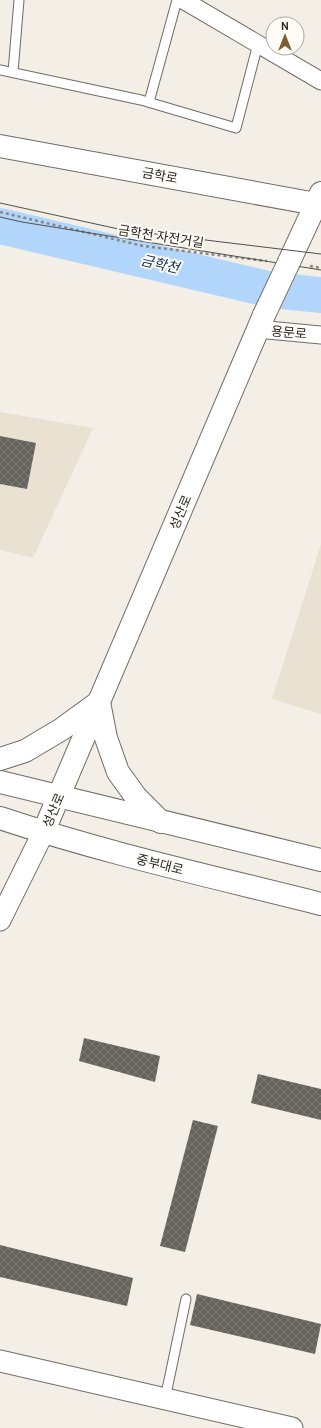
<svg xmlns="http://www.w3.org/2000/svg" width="321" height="1428" font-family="Cabin,'Noto Sans KR',sans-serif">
	<defs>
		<pattern id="building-cross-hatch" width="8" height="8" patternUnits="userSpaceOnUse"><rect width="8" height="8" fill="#66635c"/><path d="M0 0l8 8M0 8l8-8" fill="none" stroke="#7c7a74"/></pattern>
	</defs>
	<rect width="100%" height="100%" fill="#f3efe7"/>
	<g fill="#e9e2d3">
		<polygon points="0,412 93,428 33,558 0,550"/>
		<polygon points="321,544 321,714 272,699"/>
	</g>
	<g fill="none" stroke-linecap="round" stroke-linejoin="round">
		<polyline stroke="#b2d6fb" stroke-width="36" points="0,226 272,290 321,295"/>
	</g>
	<g fill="url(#building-cross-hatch)">
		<polygon points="0,436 36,443 27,489 0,484"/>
		<polygon points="84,1038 160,1056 155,1082 79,1061"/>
		<polygon points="258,1074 321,1089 321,1120 251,1103"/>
		<polygon points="193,1120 218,1126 185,1252 160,1246"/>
		<polygon points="0,1245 133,1278 127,1306 0,1277"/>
		<polygon points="197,1294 321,1324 315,1354 190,1325"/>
	</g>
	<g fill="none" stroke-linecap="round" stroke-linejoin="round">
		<defs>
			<g id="service">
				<polyline points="0,70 141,100 236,128 258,44"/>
				<polyline points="13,72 19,0"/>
				<polyline points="149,102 177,0"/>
				<polyline points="165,1399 186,1299"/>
			</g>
			<g id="minor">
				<polyline points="183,0 321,81"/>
				<polyline points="257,329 321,335"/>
			</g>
			<g id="tertiary">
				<polyline points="0,920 43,833"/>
				<polyline points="0,1361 292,1428"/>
			</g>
			<g id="secondary">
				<polyline points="0,146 321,205"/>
				<polyline points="289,262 321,193"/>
				<polyline points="0,759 25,751 62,729 99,702 106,738 118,772 136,797 161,822"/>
				<polyline points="43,833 264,315"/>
			</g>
			<g id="primary">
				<polyline points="0,782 321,860"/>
				<path d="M0 818C105 853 214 877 321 904"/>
			</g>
		</defs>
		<use href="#service" stroke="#706c66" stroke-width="11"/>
		<use href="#minor" stroke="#706c66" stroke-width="19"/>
		<use href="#tertiary" stroke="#706c66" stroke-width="23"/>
		<use href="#secondary" stroke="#706c66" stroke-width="24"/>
		<use href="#primary" stroke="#706c66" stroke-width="24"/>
		<g stroke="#898781" stroke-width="2.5" stroke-dasharray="3 3" stroke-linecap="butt">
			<polyline points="0,212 143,246 267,261"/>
			<polyline points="310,266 321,268"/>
		</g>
		<use href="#service" stroke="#fff" stroke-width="9"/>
		<use href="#minor" stroke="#fff" stroke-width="17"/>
		<use href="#tertiary" stroke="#fff" stroke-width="21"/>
		<use href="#secondary" stroke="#fff" stroke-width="22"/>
		<use href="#primary" stroke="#fff" stroke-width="22"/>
		<g stroke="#52504c" stroke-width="1">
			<polyline points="0,203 123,230 321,254"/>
			<polyline points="0,217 22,222 321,270"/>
		</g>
		<defs>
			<polyline id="secondary-bridge" points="264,315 289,262"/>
		</defs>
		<use href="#secondary-bridge" stroke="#706c66" stroke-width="24" stroke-linecap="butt"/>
		<use href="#secondary-bridge" stroke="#fff" stroke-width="22"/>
	</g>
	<g text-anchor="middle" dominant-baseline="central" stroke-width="4" stroke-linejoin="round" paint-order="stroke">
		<g font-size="13" fill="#282724" stroke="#fffcf8">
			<text transform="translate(160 175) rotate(10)">금학로</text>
			<text transform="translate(161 236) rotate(9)">금학천 자전거길</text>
			<text transform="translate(289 332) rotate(5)">용문로</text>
			<text transform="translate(180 512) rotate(-67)">성산로</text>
			<text transform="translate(53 810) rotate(-67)">성산로</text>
			<text transform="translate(160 864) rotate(14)">중부대로</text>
		</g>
		<g font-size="14" font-style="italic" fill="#093053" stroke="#fffcf8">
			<text transform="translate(160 264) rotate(13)">금학천</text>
		</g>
	</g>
	<g transform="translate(285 36)"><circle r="19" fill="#fffcf8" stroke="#a9a7a3"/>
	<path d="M0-3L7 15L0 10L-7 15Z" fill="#7b5e32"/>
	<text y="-6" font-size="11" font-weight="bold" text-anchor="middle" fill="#282724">N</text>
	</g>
</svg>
